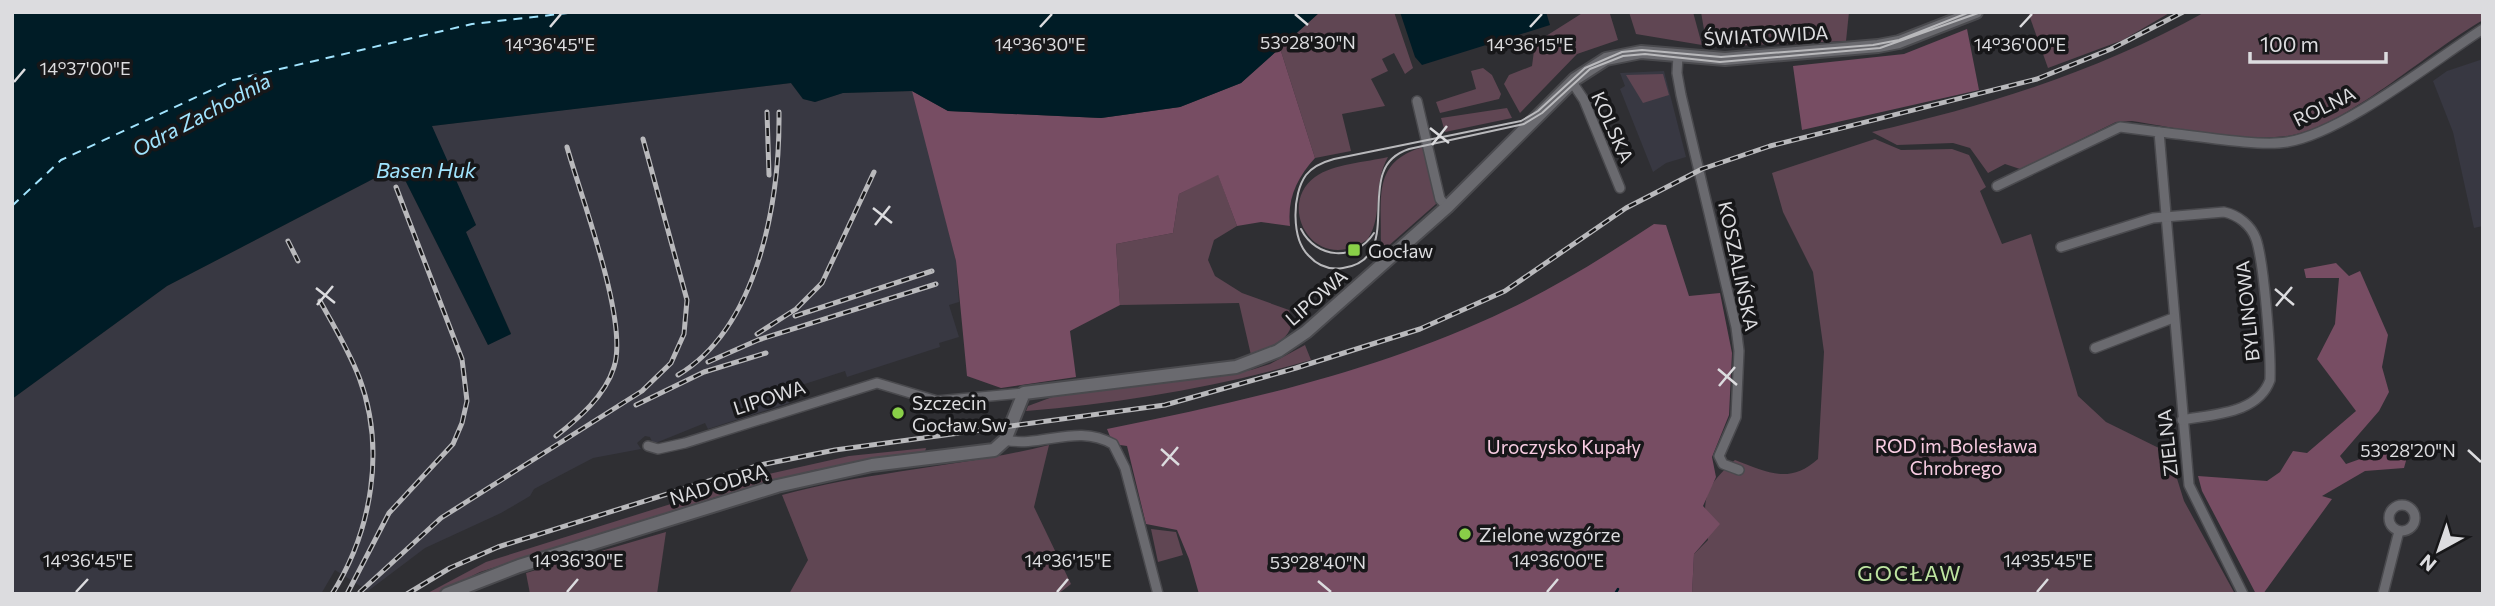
<svg xmlns="http://www.w3.org/2000/svg" width="2495" height="606" font-family="Commissioner,sans-serif">
	<rect width="100%" height="100%" fill="#2f2f33"/>
	<g fill="#383842">
		<polygon points="2483,59 2483,226 2474,228 2453,132 2433,81 2447,71"/>
		<polygon points="1664,71 1686,157 1666,163 1653,172 1620,89 1625,86 1620,73"/>
		<polygon points="791,83 803,99 815,102 842,93 912,91 915,95 956,261 959,302 949,305 959,337 939,343 940,347 847,377 845,371 786,390 789,403 708,429 705,423 653,444 650,437 645,436 637,443 641,449 593,458 534,489 530,496 501,513 425,548 368,591 335,570 321,594 12,594 12,399 167,286 398,166 488,345 511,333 465,231 476,225 431,126"/>
	</g>
	<g fill="#604653">
		<polygon points="1320,12 1394,12 1413,68 1405,74 1394,53 1382,59 1388,71 1371,79 1385,106 1342,114 1351,151 1315,158 1280,48"/>
		<polygon points="1584,12 1610,14 1618,40 1577,54 1520,113 1504,84 1509,75 1532,66 1535,43"/>
		<polygon points="1629,12 1693,12 1702,45 1636,34"/>
		<polygon points="1701,12 1849,12 1846,41 1707,47"/>
		<polygon points="2028,12 2171,12 2123,40 2048,68"/>
		<path d="M2205 12H2483V20C2429 51 2353 120 2297 134 2254 145 2177 128 2132 121L2116 122 2020 169 2005 164 1988 173 1970 148 1953 143 1897 145 1872 132C1989 105 2099 71 2205 12Z"/>
		<polygon points="1483,68 1492,75 1501,94 1499,99 1440,113 1436,102 1476,89 1471,71"/>
		<polygon points="1663,74 1669,95 1643,103 1626,75"/>
		<polygon points="1507,108 1512,118 1445,132 1441,118"/>
		<path d="M1875 139 1901 150 1952 149 1969 155 1986 187 1980 191 2002 244 2031 234 2078 396 2106 422 2169 453 2184 501 2235 594H1692L1694 554 1708 540C1702 499 1703 488 1735 460 1767 472 1789 485 1818 459L1824 352 1813 272 1783 212 1772 173Z"/>
		<path d="M1423 147 1436 204 1386 248 1381 241C1382 196 1372 162 1423 147Z"/>
		<path d="M1388 157C1372 185 1384 213 1368 239 1315 277 1275 206 1315 177 1333 164 1367 162 1388 157Z"/>
		<path d="M1218 174 1237 226 1214 240 1208 260 1215 276 1242 293 1289 310C1300 337 1273 346 1251 355L1239 303 1120 305 1116 244 1173 233 1179 194Z"/>
		<path d="M1305 345 1311 360C1218 387 1122 403 1026 411L1028 406 1055 396 1251 370 1270 364Z"/>
		<path d="M1049 445 1034 507 1071 584 1058 594H789L808 560 782 495C870 471 961 467 1049 445Z"/>
		<polygon points="926,448 925,452 814,470 716,497 480,572 436,594 426,594 486,562 760,476 849,456"/>
		<polygon points="1151,529 1176,532 1183,555 1158,562"/>
		<polygon points="666,532 657,594 530,594 526,573"/>
	</g>
	<g fill="#774d63">
		<polygon points="1967,29 1979,90 1802,130 1793,66 1904,54"/>
		<path d="M1280 48 1315 158C1297 178 1287 198 1290 226L1261 222 1237 226 1218 175 1179 194 1173 233 1116 244 1120 305 1070 331 1076 377 1001 388 967 376 956 261 912 91 948 111 1101 118 1180 107 1241 83Z"/>
		<path d="M1654 224 1666 225 1689 296 1720 293 1732 353 1729 415 1712 457 1716 477 1703 506 1720 524 1694 554 1692 594H1199L1189 559 1177 530 1146 524 1127 446 1113 444 1107 429C1243 402 1382 370 1507 310 1558 286 1607 255 1654 224Z"/>
		<polygon points="2336,263 2349,276 2360,271 2388,335 2382,367 2389,392 2379,411 2340,456 2346,464 2363,458 2409,450 2404,468 2365,471 2322,496 2332,499 2263,594 2256,594 2202,491 2198,476 2267,481 2280,472 2293,451 2307,453 2356,411 2317,359 2335,324 2339,278 2306,278 2304,269"/>
	</g>
	<g fill="#001c26">
		<polygon points="12,12 1320,12 1241,83 1180,107 1101,118 948,111 912,91 843,93 815,102 803,99 791,83 432,126 476,225 466,232 511,334 488,345 398,166 167,286 12,399"/>
		<polygon points="1400,12 1546,12 1550,25 1422,65 1415,57"/>
	</g>
	<g fill="none" stroke-linecap="round" stroke-linejoin="round">
		<polyline stroke="#001c26" stroke-width="2.5" points="1615,594 1618,589"/>
		<polyline stroke="#a1e4fe" stroke-width="2" stroke-dasharray="9 7" stroke-linecap="butt" points="12,206 61,160 233,80 472,24 577,12"/>
		<defs>
			<g id="street">
				<polyline points="1678,56 1677,73 1681,95 1736,327 1739,351 1736,417 1719,456 1723,464 1739,470"/>
				<polyline points="1572,82 1584,100 1620,188"/>
				<polyline points="1417,101 1440,199 1447,207"/>
				<path d="M2159 132C2192 135 2257 147 2287 142 2343 133 2433 61 2483 29"/>
				<polyline points="1997,186 2120,127 2159,132 2189,485 2243,594"/>
				<path d="M2061 247 2153 218 2224 212C2238 215 2251 225 2256 239 2264 262 2271 353 2270 380 2258 414 2213 414 2182 420"/>
				<polyline points="2095,348 2173,318"/>
				<path d="M1005 440C1042 448 1077 423 1113 444L1125 468 1158 594"/>
				<polyline points="648,446 658,449 685,443 877,383 937,401 1024,393"/>
				<circle cx="2402" cy="518" r="13"/>
				<polyline points="2383,594 2399,531"/>
			</g>
			<polyline id="secondary" points="447,594 519,566 777,486 872,465 994,450 1005,440 1024,393 1236,367 1278,351 1306,332 1447,207 1575,79 1606,59 1641,52 1725,59 1878,46 1899,42 1976,12"/>
		</defs>
		<use href="#street" stroke="#4a4a4e" stroke-width="12"/>
		<use href="#secondary" stroke="#4a4a4e" stroke-width="16"/>
		<use href="#street" stroke="#6a6a6f" stroke-width="9"/>
		<use href="#secondary" stroke="#6a6a6f" stroke-width="12"/>
		<g stroke="#b9b9bc" stroke-width="2">
			<path d="M1970 12 1899 40 1873 45 1721 57 1642 50 1622 52 1585 68 1538 111 1521 121 1334 159C1323 162 1313 166 1306 175 1292 194 1291 239 1309 256 1318 266 1330 270 1343 268 1393 261 1371 205 1383 173 1387 161 1397 153 1409 149L1524 124 1542 113 1590 69 1623 56 1645 54 1720 62 1880 48 1981 12"/>
			<path d="M1301 229C1316 259 1355 262 1374 233"/>
		</g>
		<defs>
			<g id="rail">
				<polyline points="767,112 769,175"/>
				<polyline points="288,241 298,261"/>
				<path d="M320 301C334 326 349 351 359 377 386 448 372 531 332 594"/>
				<polyline points="795,316 932,271"/>
				<polyline points="757,334 796,309 822,283 874,172"/>
				<polyline points="708,362 758,340 936,284"/>
				<path d="M678 375C759 327 780 199 779 112"/>
				<polyline points="636,405 704,372 766,353"/>
				<path d="M556 436C579 418 605 396 614 367 629 322 581 197 567 147"/>
				<polyline points="360,592 441,518 642,391 671,363 684,334 687,300 643,139"/>
				<polyline points="347,594 389,513 453,444 462,423 467,401 462,359 396,187"/>
				<polyline points="407,594 450,568 498,547 760,465 835,450 1165,405 1296,368 1420,329 1505,291 1626,208 1702,169 1770,146 2037,79 2111,49 2183,12"/>
			</g>
		</defs>
		<use href="#rail" stroke="#b9b9bc" stroke-width="5"/>
		<use href="#rail" stroke="#171719" stroke-width="2.5" stroke-dasharray="8" stroke-linecap="butt"/>
	</g>
	<path fill="none" stroke="#dcdcdf" stroke-width="2.5" d="M1295 14 1308 25M550 27 561 14M1040 27 1052 14M1530 27 1542 14M2020 27 2032 14M14 82 25 69M1430 128 1449 143M1432 145 1447 126M873 208 892 223M875 225 890 206M316 288 335 303M2275 289 2294 305M317 305 333 286M2276 306 2292 287M1718 369 1737 385M1719 386 1735 367M1161 449 1179 465M2468 450 2481 462M1162 466 1178 447M1318 581 1331 592M76 592 88 579M567 592 578 579M1057 592 1068 579M1547 592 1558 579M2037 592 2048 579"/>
	<g fill="#89cf48" stroke="#171719" stroke-width="2.5">
		<rect x="1347" y="243" width="14" height="14" rx="3.5"/>
		<circle cx="898" cy="413" r="7"/>
		<circle cx="1465" cy="534" r="7"/>
	</g>
	<g text-anchor="middle" dominant-baseline="central" stroke-width="7" stroke-linejoin="round" paint-order="stroke">
		<g font-size="19" fill="#dcdcdf" stroke="#171719">
			<text transform="translate(1766 35) rotate(-3)">ŚWIATOWIDA</text>
			<text transform="translate(2324 106) rotate(-26)">ROLNA</text>
			<text transform="translate(1613 127) rotate(66)">KOLSKA</text>
			<text transform="translate(1739 266) rotate(78)">KOSZALIŃSKA</text>
			<text transform="translate(1316 297) rotate(-41)">LIPOWA</text>
			<text transform="translate(2247 311) rotate(-96)">BYLINOWA</text>
			<text transform="translate(769 397) rotate(-18)">LIPOWA</text>
			<text transform="translate(2167 443) rotate(-96)">ZIELNA</text>
			<text transform="translate(718 484) rotate(-17)">NAD ODRĄ</text>
		</g>
		<g font-size="19" fill="#dcdcdf" stroke="#171719" text-anchor="start">
			<text x="1368" y="250">Gocław</text>
			<text x="912" y="402">Szczecin<tspan x="912" dy="22">Gocław Sw</tspan></text>
			<text x="1479" y="534">Zielone wzgórze</text>
		</g>
		<g font-size="19" fill="#f9cde3" stroke="#171719">
			<text x="1956" y="445">ROD im. Bolesława<tspan x="1956" dy="22">Chrobrego</tspan></text>
			<text x="1564" y="446">Uroczysko Kupały</text>
		</g>
		<g font-size="21" font-style="italic" fill="#a1e4fe" stroke="#171719">
			<text transform="translate(201 114) rotate(-28)">Odra Zachodnia</text>
			<text x="426" y="169">Basen Huk</text>
		</g>
		<g font-size="21" letter-spacing="2" fill="#bee5a1" stroke="#171719">
			<text x="1910" y="572">GOCŁAW</text>
		</g>
	</g>
	<g font-size="18" text-anchor="middle" fill="#dcdcdf" stroke="#171719" stroke-width="7" stroke-linejoin="round" paint-order="stroke">
		<text x="1308" y="49">53°28'30"N</text>
		<text x="550" y="51">14°36'45"E</text>
		<text x="1040" y="51">14°36'30"E</text>
		<text x="1530" y="51">14°36'15"E</text>
		<text x="2020" y="51">14°36'00"E</text>
		<text x="85" y="75">14°37'00"E</text>
		<text x="2408" y="457">53°28'20"N</text>
		<text x="88" y="567">14°36'45"E</text>
		<text x="578" y="567">14°36'30"E</text>
		<text x="1068" y="567">14°36'15"E</text>
		<text x="1558" y="567">14°36'00"E</text>
		<text x="2048" y="567">14°35'45"E</text>
		<text x="1318" y="569">53°28'40"N</text>
	</g>
	<rect width="2495" height="606" fill="none" stroke="#dcdcdf" stroke-width="28"/>
	<g transform="translate(2439 550) rotate(220)" stroke="#171719" stroke-width="5" paint-order="stroke">
	<path d="M0-5L12 26L0 18L-12 26Z" fill="#dcdcdf"/>
	<text y="-10" font-size="19" font-weight="bold" text-anchor="middle" fill="#dcdcdf">N</text>
	</g>
	<path d="M2250 52v10h136v-10" fill="none" stroke="#dcdcdf" stroke-width="3.5"/>
	<text x="2260" y="52" font-size="21" fill="#dcdcdf" stroke="#171719" stroke-width="5" paint-order="stroke">100 m</text>
</svg>
